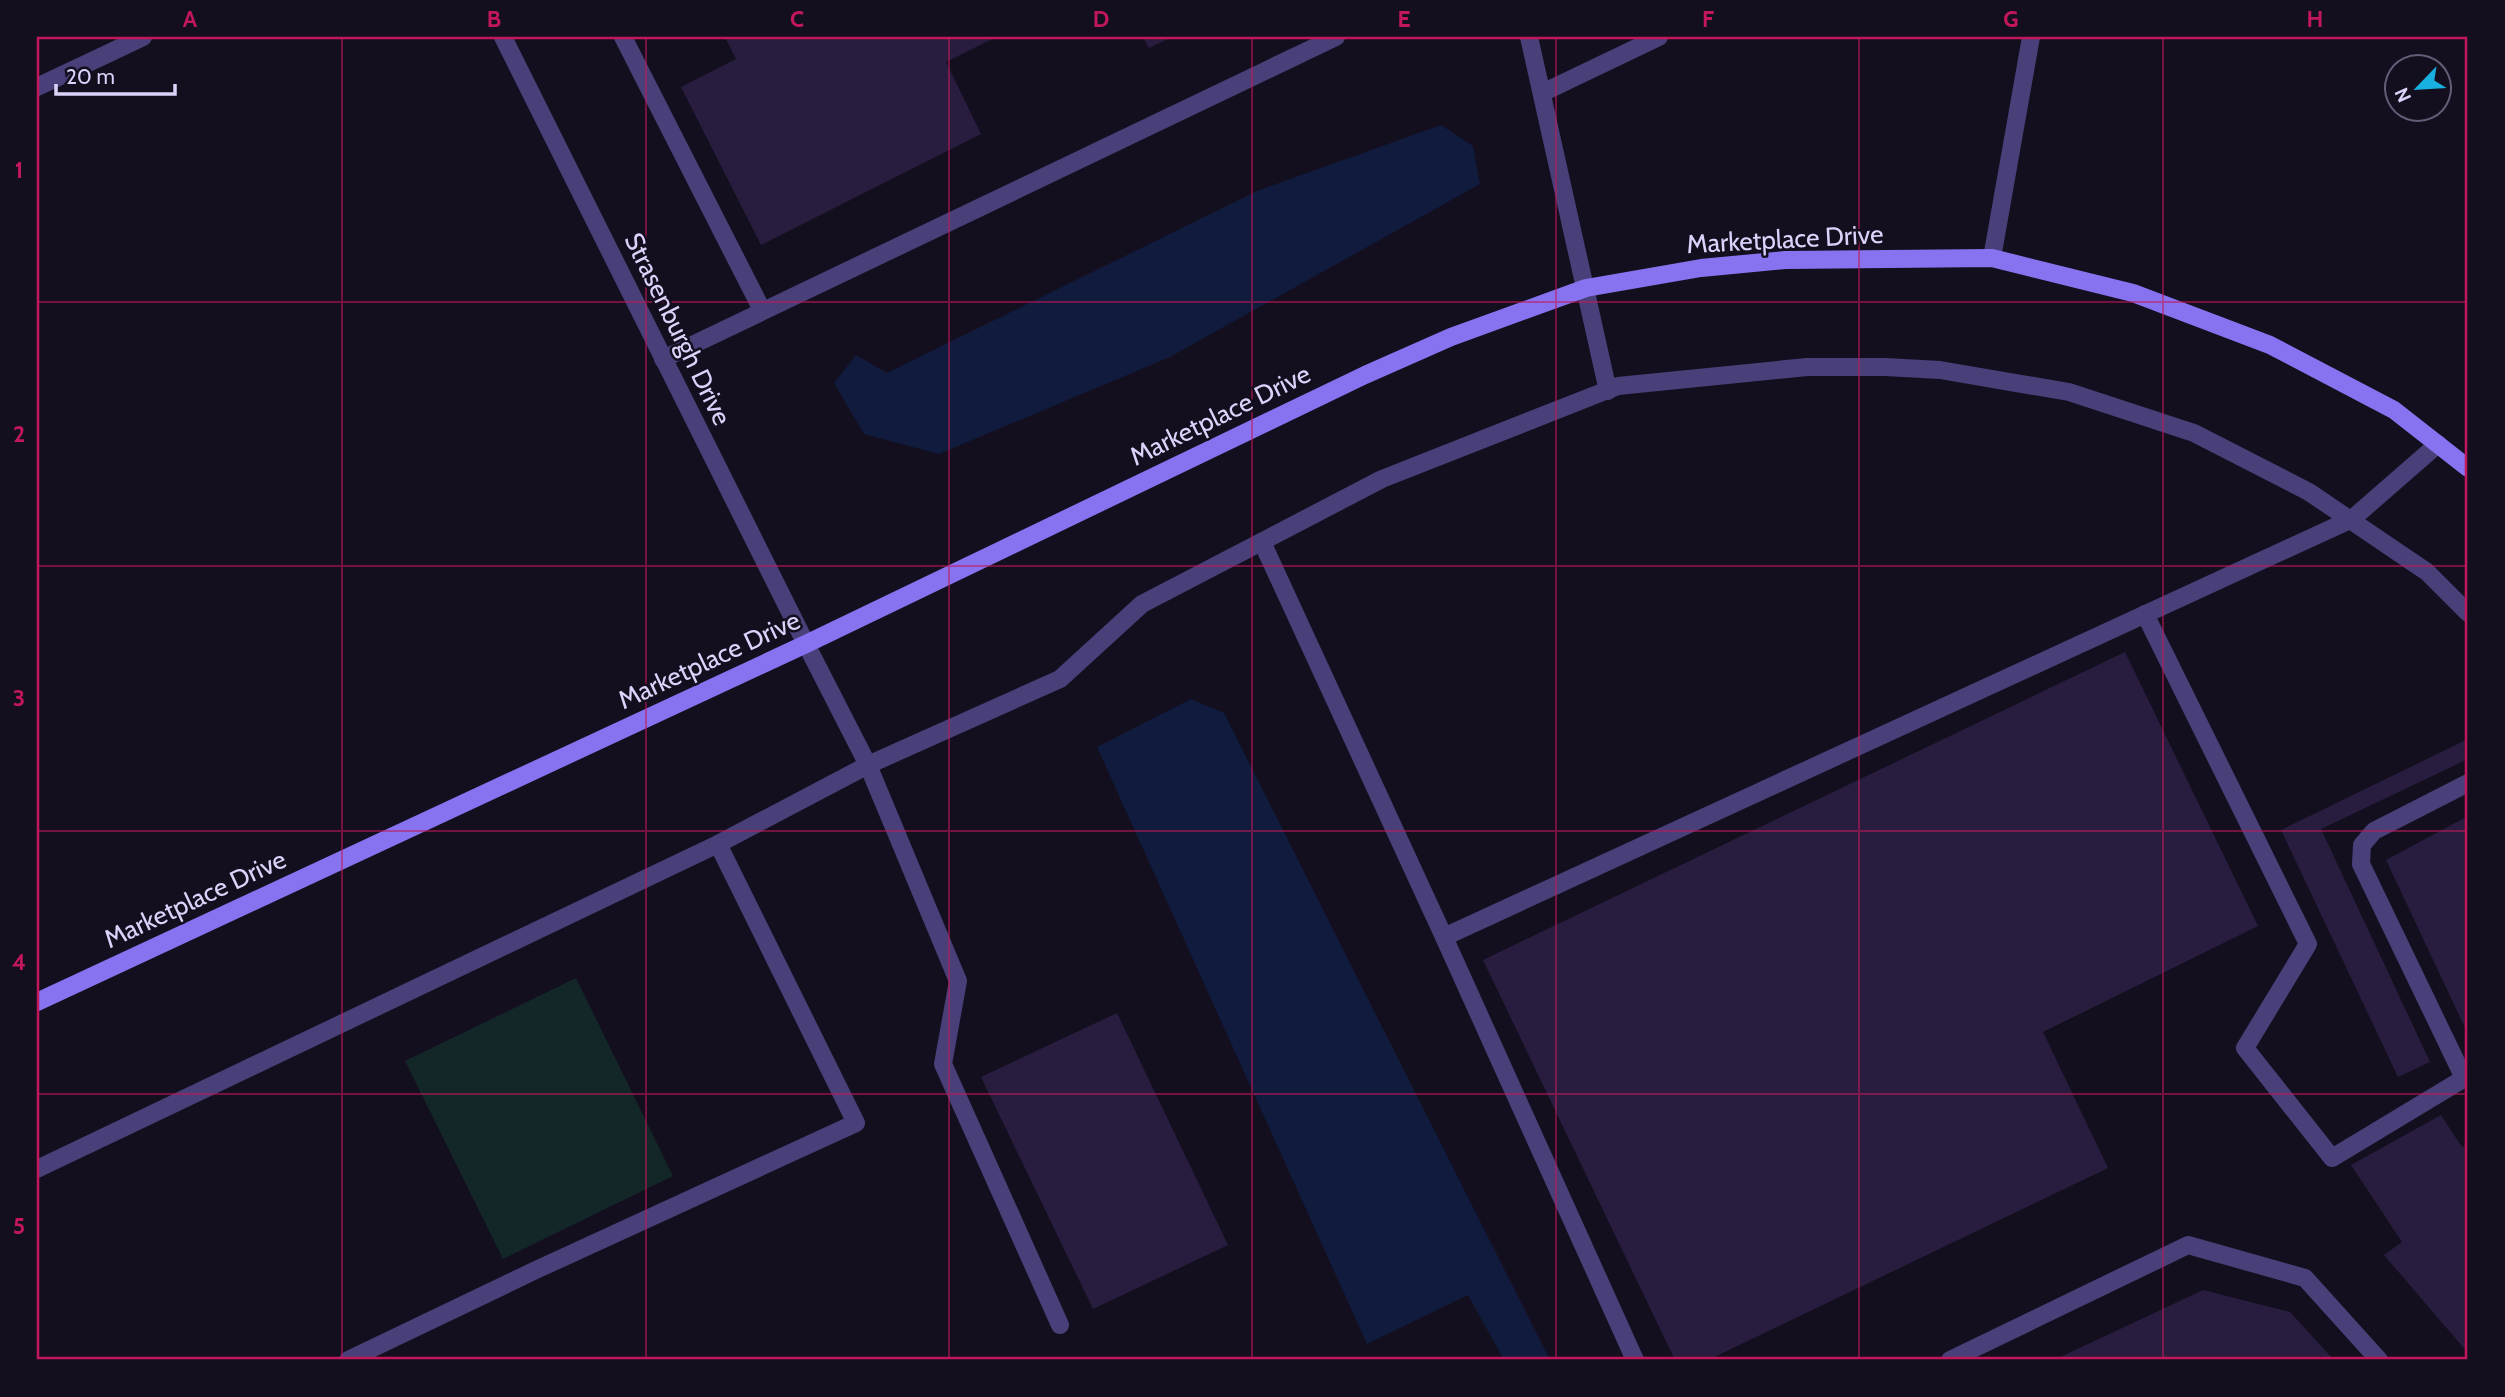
<svg xmlns="http://www.w3.org/2000/svg" width="2505" height="1397" font-family="Cabin,sans-serif">
	<rect width="100%" height="100%" fill="#140f1f"/>
	<polygon fill="#132628" points="576,978 673,1176 503,1259 405,1061"/>
	<g fill="#101b3d">
		<polygon points="1441,125 1473,146 1480,184 1170,357 939,454 864,434 834,383 856,355 887,373 1257,191"/>
		<polygon points="1191,699 1224,713 1550,1360 1504,1360 1468,1295 1367,1344 1097,747"/>
	</g>
	<g fill="#281d3e">
		<polygon points="725,37 996,37 946,62 981,134 761,245 681,87 736,59"/>
		<polygon points="1143,37 1172,37 1149,48"/>
		<polygon points="2125,652 2258,926 2043,1032 2108,1168 1708,1360 1675,1360 1483,960"/>
		<polygon points="2468,739 2468,759 2321,829 2430,1062 2398,1077 2281,830"/>
		<polygon points="2468,816 2468,1034 2386,860"/>
		<polygon points="1117,1013 1228,1245 1093,1309 981,1077"/>
		<polygon points="2441,1115 2462,1147 2468,1143 2468,1353 2384,1255 2402,1242 2351,1165"/>
		<polygon points="2203,1290 2290,1312 2334,1360 2054,1360"/>
	</g>
	<g fill="none" stroke-linecap="round" stroke-linejoin="round">
		<g stroke="#493f79" stroke-width="18">
			<polyline points="623,37 762,310"/>
			<polyline points="1529,37 1608,391"/>
			<polyline points="37,87 143,37"/>
			<polyline points="1542,93 1659,37"/>
			<polyline points="663,359 1336,37"/>
			<polyline points="1262,542 1444,937"/>
			<polyline points="2145,614 2308,944 2245,1048 2332,1158 2468,1076"/>
			<polyline points="806,644 868,765 958,981 943,1064 1060,1325"/>
			<polyline points="2464,1078 2361,864 2362,845 2374,831 2468,783"/>
			<polyline points="37,1169 718,844 868,765 1060,679 1142,604 1382,479 1618,386 1807,367 1885,367 1940,370 2069,392 2194,433 2309,492 2427,572 2468,613"/>
			<polyline points="348,1360 538,1269 856,1123 718,844"/>
			<polyline points="1635,1360 1444,937 2352,519 2438,444"/>
			<polyline points="1950,1360 2188,1245 2305,1278 2379,1360"/>
		</g>
		<g stroke="#493f79" stroke-width="18">
			<polyline points="503,37 806,644"/>
			<polyline points="1992,258 2031,37"/>
		</g>
		<polyline stroke="#8773f0" stroke-width="18" points="37,1002 806,644 1365,375 1451,337 1586,288 1701,268 1785,260 1992,258 2133,293 2270,345 2394,410 2468,468"/>
	</g>
	<path fill="none" stroke="#c2185b" stroke-width="2" stroke-opacity="0.55" d="M342 37V1360M646 37V1360M949 37V1360M1252 37V1360M1556 37V1360M1859 37V1360M2163 37V1360M37 302H2468M37 566H2468M37 831H2468M37 1094H2468"/>
	<g text-anchor="middle" dominant-baseline="central" stroke-width="5" stroke-linejoin="round" paint-order="stroke">
		<g font-size="26" fill="#dcd2fa" stroke="#140f1f">
			<text transform="translate(1785 239) rotate(-3)">Marketplace Drive</text>
			<text transform="translate(678 329) rotate(64)">Strasenburgh Drive</text>
			<text transform="translate(1220 415) rotate(-26)">Marketplace Drive</text>
			<text transform="translate(709 660) rotate(-25)">Marketplace Drive</text>
			<text transform="translate(195 899) rotate(-25)">Marketplace Drive</text>
		</g>
	</g>
	<rect width="2505" height="1397" fill="none" stroke="#140f1f" stroke-width="77"/>
	<g transform="translate(2418 88) rotate(245)"><circle r="33" fill="#140f1f" stroke="#645d77" stroke-width="2"/>
	<path d="M0-5L12 26L0 18L-12 26Z" fill="#18b0e0"/>
	<text y="-10" font-size="19" font-weight="bold" text-anchor="middle" fill="#dcd2fa">N</text>
	</g>
	<path d="M56 84v10h119v-10" fill="none" stroke="#dcd2fa" stroke-width="3.5"/>
	<text x="66" y="84" font-size="21" fill="#dcd2fa" stroke="#140f1f" stroke-width="5" paint-order="stroke">20 m</text>
	<rect x="38" y="38" width="2428" height="1320" fill="none" stroke="#c2185b" stroke-width="2.5"/>
	<g font-size="23" text-anchor="middle" font-weight="bold" fill="#c2185b">
		<text x="190" y="27">A</text>
		<text x="494" y="27">B</text>
		<text x="797" y="27">C</text>
		<text x="1101" y="27">D</text>
		<text x="1404" y="27">E</text>
		<text x="1708" y="27">F</text>
		<text x="2011" y="27">G</text>
		<text x="2315" y="27">H</text>
		<text x="19" y="178">1</text>
		<text x="19" y="442">2</text>
		<text x="19" y="706">3</text>
		<text x="19" y="970">4</text>
		<text x="19" y="1234">5</text>
	</g>
</svg>
